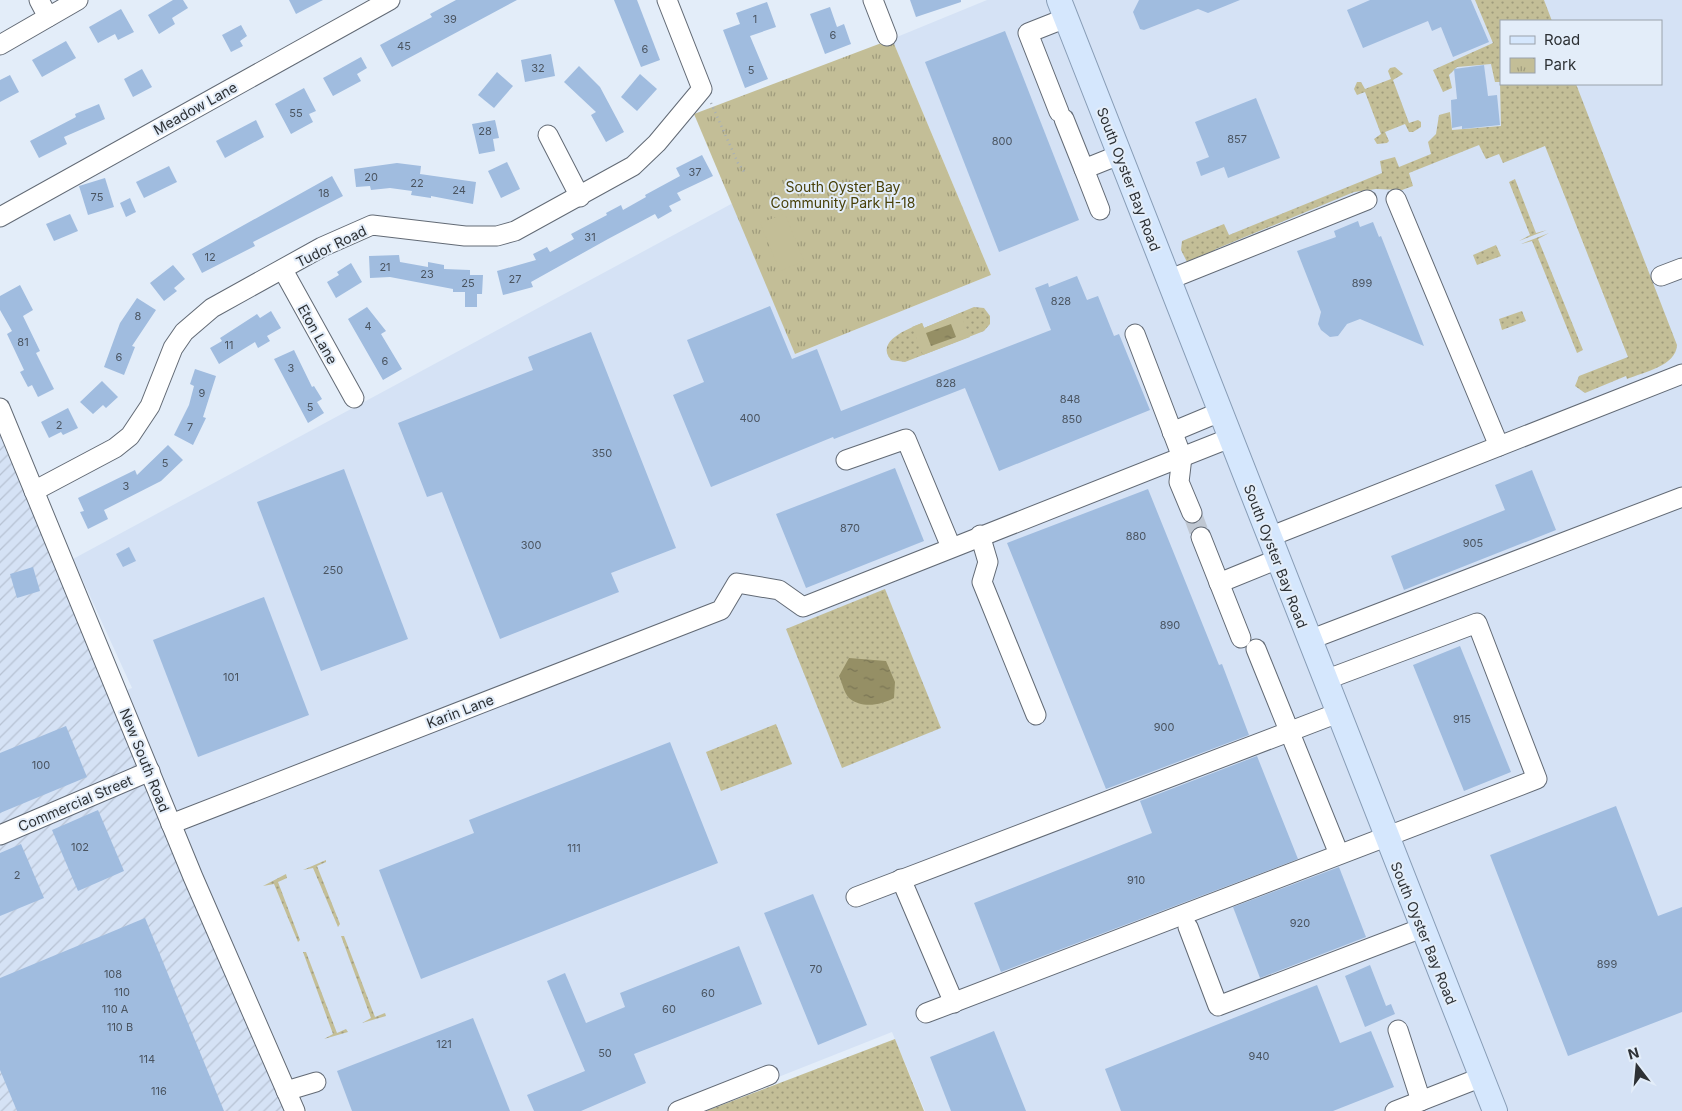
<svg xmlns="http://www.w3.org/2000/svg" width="1682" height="1111" font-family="Inter,sans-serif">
	<defs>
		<pattern id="industrial-furrows" width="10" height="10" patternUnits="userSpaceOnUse" patternTransform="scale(1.25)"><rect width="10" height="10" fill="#d5e2f5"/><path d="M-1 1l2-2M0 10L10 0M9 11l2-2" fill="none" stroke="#b7c2d3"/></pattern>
		<pattern id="grass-dots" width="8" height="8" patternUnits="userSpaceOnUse" patternTransform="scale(1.25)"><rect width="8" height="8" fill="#c3be97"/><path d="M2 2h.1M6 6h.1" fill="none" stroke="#9f9b7c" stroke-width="1.8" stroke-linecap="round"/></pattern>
		<pattern id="park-tufts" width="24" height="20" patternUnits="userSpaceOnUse" patternTransform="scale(1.25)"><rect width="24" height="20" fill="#c3be97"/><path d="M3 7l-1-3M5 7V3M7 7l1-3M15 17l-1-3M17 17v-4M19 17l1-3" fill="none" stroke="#9f9b7c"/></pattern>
		<pattern id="water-ripples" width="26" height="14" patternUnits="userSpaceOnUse" patternTransform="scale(1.25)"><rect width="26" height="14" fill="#958f65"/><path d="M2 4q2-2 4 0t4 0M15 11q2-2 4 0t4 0" fill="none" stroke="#7a7554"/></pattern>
	</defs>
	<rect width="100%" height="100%" fill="#e3edf9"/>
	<path fill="#d5e2f5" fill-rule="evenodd" d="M987 0H1682V1111H925L892 1032 693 1111H307L122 692 132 688 73 559 733 203 795 354 991 275 892 39ZM1501 21H1661V84H1501Z"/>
	<polygon fill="url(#industrial-furrows)" points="0,417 122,692 306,1111 0,1111"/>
	<g fill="url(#grass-dots)">
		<path d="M1475 0H1544L1552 21H1501V84H1576L1677 345C1676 366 1644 372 1627 379L1626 376 1585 393 1575 386 1579 376 1628 357 1545 146 1503 163 1499 154 1486 159 1479 145 1409 173 1413 186 1402 190 1376 189 1354 192 1216 249 1203 259 1187 262 1181 250 1182 241 1224 224 1229 235 1382 173 1380 161 1395 157 1399 167 1431 154 1428 142 1436 134 1439 115 1450 112 1452 130 1501 126 1500 82H1495L1491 64 1457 67 1449 75 1452 88 1443 92 1433 70 1493 43Z"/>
		<polygon points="1395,67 1403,74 1393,80 1409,123 1418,120 1421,122 1421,127 1413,132 1409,132 1405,124 1385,132 1389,141 1387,143 1377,144 1374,139 1381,134 1365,92 1357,95 1354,89 1357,82 1361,82 1365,89 1391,79 1388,71 1390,68"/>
		<polygon points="1515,179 1536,233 1547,230 1519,241 1530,235 1509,182"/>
		<polygon points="1549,233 1538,239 1583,350 1577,353 1532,241 1521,244"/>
		<polygon points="1496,245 1501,256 1477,265 1473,255"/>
		<path d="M974 307 984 308 990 316V324L984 331 905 362 891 360C875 341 908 329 922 323L924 328Z"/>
		<polygon points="1522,311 1526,321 1502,330 1499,319"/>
		<polygon points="885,589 941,728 842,768 786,629"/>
		<polygon points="776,724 792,764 721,791 706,752"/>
		<polygon points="326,860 326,862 317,866 340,924 338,927 313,868 303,870"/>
		<polygon points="286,874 287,878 278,882 300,940 298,942 274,884 263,886"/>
		<polygon points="341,936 344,936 375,1017 385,1013 386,1016 362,1023 371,1018"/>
		<polygon points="303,952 306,952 337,1033 346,1029 348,1032 324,1039 333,1034"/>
		<polygon points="895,1039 924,1111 706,1111"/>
	</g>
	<polygon fill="url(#park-tufts)" points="892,39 991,275 795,354 694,114"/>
	<g fill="#c3be97">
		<polygon points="785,214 804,261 780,271 760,223"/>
		<polygon points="960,313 970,337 923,355 912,327 922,323 924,328"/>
	</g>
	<g fill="url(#water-ripples)">
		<polygon points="951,324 956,337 931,346 926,333"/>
		<path d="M849 658 886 661 895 682 894 698C881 705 862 709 849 698 844 693 842 682 839 676Z"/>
	</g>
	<g fill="#a0bcdf">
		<polygon points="173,0 183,0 188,8 172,18 175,24 159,34 148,15"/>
		<polygon points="289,0 323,0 296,14"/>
		<polygon points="456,0 517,0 392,67 380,45 432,17 430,14"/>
		<polygon points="614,0 637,0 660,60 641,67"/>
		<polygon points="910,0 961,0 961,2 916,17"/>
		<polygon points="1139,0 1240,0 1208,13 1198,9 1144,30 1140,29 1133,12"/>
		<polygon points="1370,0 1471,0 1489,42 1453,57 1441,27 1432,31 1428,21 1363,48 1347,10"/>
		<polygon points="767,2 776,27 750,36 768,79 745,88 723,30 740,24 736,13"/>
		<polygon points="830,7 837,27 844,24 851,44 825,54 810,14"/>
		<polygon points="121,9 134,32 118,40 115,34 98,43 89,27"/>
		<polygon points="241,25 247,36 240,41 243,46 231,52 222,35"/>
		<polygon points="1005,31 1079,220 999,252 925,62"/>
		<polygon points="66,41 76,58 42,77 32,60"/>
		<polygon points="551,54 555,76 525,82 521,60"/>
		<polygon points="361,57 367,68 357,74 361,81 333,96 323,78"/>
		<polygon points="1484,65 1488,96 1497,95 1500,125 1462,129 1462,126 1452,128 1451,100 1457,99 1454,69"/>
		<polygon points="579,66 600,87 624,132 606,142 591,115 596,112 564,82"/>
		<polygon points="142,69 152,87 133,97 124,79"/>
		<polygon points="497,72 513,86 494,108 478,95"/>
		<polygon points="640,74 657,89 637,111 621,97"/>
		<polygon points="10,75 19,92 0,102 0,80"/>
		<polygon points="304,88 316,111 309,114 313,122 291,134 275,104"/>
		<polygon points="1256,98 1280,158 1228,178 1224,167 1201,176 1196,162 1209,157 1195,122"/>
		<polygon points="99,104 105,119 64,137 67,144 39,158 30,141 76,117 75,114"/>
		<polygon points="256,120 264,137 225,158 216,141"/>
		<polygon points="495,120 499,138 493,139 495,151 479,154 472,124"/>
		<polygon points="702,155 713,176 677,193 681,200 669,206 672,211 658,219 655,214 608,239 531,282 533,287 503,295 497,271 536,260 533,254 547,247 550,252 574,239 571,234 607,215 606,213 621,205 623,210 646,197 645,195 680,176 676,168"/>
		<polygon points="507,162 520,189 501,198 488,171"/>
		<polygon points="397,163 421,166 420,174 476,182 473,204 431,196 431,198 411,195 412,191 390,188 371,190 370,186 356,187 354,169"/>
		<polygon points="169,166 177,182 144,198 136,182"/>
		<polygon points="332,176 343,196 253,242 255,246 202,273 192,254"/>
		<polygon points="105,178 114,207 88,215 79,186"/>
		<polygon points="130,198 136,212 126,217 120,203"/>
		<polygon points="70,214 78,231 54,241 46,224"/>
		<polygon points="1358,221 1360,227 1373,222 1379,237 1381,236 1424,346 1360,319 1347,324 1338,336 1330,337 1321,330 1318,324 1321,312 1297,251 1336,237 1334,231"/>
		<polygon points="399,255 400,262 428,267 428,262 444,265 444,269 470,270 470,275 483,275 482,294 477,294 477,307 465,307 465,292 453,292 453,289 390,277 370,278 369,256"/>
		<polygon points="351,263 362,282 336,298 327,282 339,275 337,272"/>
		<polygon points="173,265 185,279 174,288 177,291 164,301 150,283"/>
		<polygon points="1077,276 1087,300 1098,296 1114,336 1119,334 1150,410 999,471 965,388 834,439 833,437 711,487 673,395 704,382 687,340 770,306 792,359 817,349 841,411 1051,330 1035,288 1048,283 1049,287"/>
		<polygon points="20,285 33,310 23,316 40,351 36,353 54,389 38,397 32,385 28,387 20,372 24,370 7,334 12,331 0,310 0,296"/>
		<polygon points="137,298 156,310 132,346 135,347 124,375 104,367 120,323"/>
		<polygon points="367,307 386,331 381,334 402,369 383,380 348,319"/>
		<polygon points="271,311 281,328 267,336 270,341 258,348 255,342 219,364 210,348 222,341 220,338 257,314 260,318"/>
		<polygon points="591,332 676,548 611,573 619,592 500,639 442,492 427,497 398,423 533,370 528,357"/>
		<polygon points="294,350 312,387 314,386 322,399 317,402 324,413 308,423 274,359"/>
		<polygon points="195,369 216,376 203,417 206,418 193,445 174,435 189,405 194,386 190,384"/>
		<polygon points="102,381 118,397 106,408 103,405 93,414 80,402"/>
		<polygon points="68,408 78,428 63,435 61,432 49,438 41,422"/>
		<polygon points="168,445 183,460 161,481 104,510 108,519 88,529 80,512 84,511 78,498 135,470 137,475"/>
		<polygon points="895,468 924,541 806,588 776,514"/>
		<polygon points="344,469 408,639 321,671 257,502"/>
		<polygon points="1532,470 1556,530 1404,590 1391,556 1505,510 1495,485"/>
		<polygon points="1148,489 1219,665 1222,664 1249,735 1106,789 1007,543"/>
		<polygon points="129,547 136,561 123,567 116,554"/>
		<polygon points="33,567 40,591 17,598 10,574"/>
		<polygon points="264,597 309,715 198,757 153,640"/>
		<polygon points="1460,646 1511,772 1464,791 1413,665"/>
		<polygon points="66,726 87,777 0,813 0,753"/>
		<polygon points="670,742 718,863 421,979 379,870 474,833 469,820"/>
		<polygon points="1257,756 1298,859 1001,972 974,903 1152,833 1140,801"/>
		<polygon points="1616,806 1658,916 1682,907 1682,1012 1568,1056 1490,855"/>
		<polygon points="98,810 124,871 78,891 52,830"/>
		<polygon points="21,844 44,898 0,916 0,853"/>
		<polygon points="1339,867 1366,937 1260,978 1233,907"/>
		<polygon points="813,894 867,1025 818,1045 764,913"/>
		<polygon points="145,918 224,1111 17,1111 0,1070 0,978"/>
		<polygon points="739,946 762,1004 634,1054 646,1083 581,1111 534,1111 527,1095 585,1071 547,981 565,973 586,1023 625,1007 620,993"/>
		<polygon points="1370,965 1386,1006 1391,1004 1395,1014 1365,1027 1345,976"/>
		<polygon points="1317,985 1340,1043 1371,1031 1394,1087 1333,1111 1121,1111 1105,1069"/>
		<polygon points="473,1018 510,1111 352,1111 337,1071"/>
		<polygon points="994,1031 1026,1111 951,1111 930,1057"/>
	</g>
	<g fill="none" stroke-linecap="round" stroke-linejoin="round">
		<polyline stroke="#bfc7d2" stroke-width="19" stroke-dasharray="19 9" stroke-linecap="butt" points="1192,513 1201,537"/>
		<defs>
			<g id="minor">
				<polyline points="39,0 48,17"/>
				<polyline points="873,0 887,36"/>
				<polyline points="0,45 78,0"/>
				<polyline points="1059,112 1028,33 1066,18"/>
				<polyline points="1064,119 1084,169"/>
				<polyline points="548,135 580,197"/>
				<polyline points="1396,199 1499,446"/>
				<polyline points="1100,210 1084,169 1119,155"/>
				<polyline points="0,217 390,0"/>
				<polyline points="283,270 354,398"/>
				<polyline points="1661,276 1682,268"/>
				<polyline points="1168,280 1367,200"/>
				<polyline points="1135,334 1182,457 1179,482 1192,513"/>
				<polyline points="0,408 193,877 295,1111"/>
				<polyline points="1172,432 1220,412"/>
				<polyline points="846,460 906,439 951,547"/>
				<polyline points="34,491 115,448 130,436 150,406 173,348 184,332 212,308 322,247 372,225 465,236 497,236 515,231 633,166 657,143 702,89 667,0"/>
				<polyline points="980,535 988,562 982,582 1036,715"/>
				<polyline points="1201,537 1241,638"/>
				<polyline points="1269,537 1682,374"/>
				<polyline points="1219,583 1278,559"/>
				<polyline points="1309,640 1682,497"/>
				<polyline points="1256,649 1339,854"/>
				<polyline points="171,824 721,610 737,583 779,590 803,607 1230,438"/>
				<polyline points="0,835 150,771"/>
				<polyline points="901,879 954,1003"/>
				<polyline points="856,897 1338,713"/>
				<polyline points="1188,927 1218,1006 1422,928"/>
				<polyline points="926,1013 1537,779 1477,623 1325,680"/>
				<polyline points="1398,1030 1421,1101"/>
				<polyline points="286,1091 316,1082"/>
				<polyline points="678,1111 769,1075"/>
				<polyline points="1395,1111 1482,1077"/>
			</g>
			<polyline id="major" points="1059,0 1495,1111"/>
		</defs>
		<use href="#minor" stroke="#626a75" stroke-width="21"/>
		<use href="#major" stroke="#889db6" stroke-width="26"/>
		<polyline stroke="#a7afb8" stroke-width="2.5" stroke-dasharray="1 4" stroke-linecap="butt" points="711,103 738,163 745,173"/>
		<use href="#minor" stroke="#fff" stroke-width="19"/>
		<use href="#major" stroke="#d5e7fd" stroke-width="24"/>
	</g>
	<g text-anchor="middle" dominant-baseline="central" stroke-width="4" stroke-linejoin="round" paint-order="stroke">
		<g font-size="11" fill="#4a5460">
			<text x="450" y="19">39</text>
			<text x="755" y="19">1</text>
			<text x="833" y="35">6</text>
			<text x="404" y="46">45</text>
			<text x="645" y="49">6</text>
			<text x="538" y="68">32</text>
			<text x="751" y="70">5</text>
			<text x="296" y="113">55</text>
			<text x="485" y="131">28</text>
			<text x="1237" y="139">857</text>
			<text x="1002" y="141">800</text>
			<text x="695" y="172">37</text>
			<text x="371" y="177">20</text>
			<text x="417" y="183">22</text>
			<text x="459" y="190">24</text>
			<text x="324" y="193">18</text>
			<text x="97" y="197">75</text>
			<text x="590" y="237">31</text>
			<text x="210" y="257">12</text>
			<text x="385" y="267">21</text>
			<text x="427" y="274">23</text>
			<text x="515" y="279">27</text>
			<text x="468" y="283">25</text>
			<text x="1362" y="283">899</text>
			<text x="1061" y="301">828</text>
			<text x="138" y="316">8</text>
			<text x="368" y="326">4</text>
			<text x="23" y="342">81</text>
			<text x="229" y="345">11</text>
			<text x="119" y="357">6</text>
			<text x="385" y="361">6</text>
			<text x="291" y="368">3</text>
			<text x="946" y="383">828</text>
			<text x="202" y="393">9</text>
			<text x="1070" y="399">848</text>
			<text x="310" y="407">5</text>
			<text x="750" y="418">400</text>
			<text x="1072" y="419">850</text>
			<text x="59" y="425">2</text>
			<text x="190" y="427">7</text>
			<text x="602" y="453">350</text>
			<text x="165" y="463">5</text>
			<text x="126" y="486">3</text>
			<text x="850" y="528">870</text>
			<text x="1136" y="536">880</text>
			<text x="1473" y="543">905</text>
			<text x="531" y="545">300</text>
			<text x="333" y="570">250</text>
			<text x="1170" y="625">890</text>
			<text x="231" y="677">101</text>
			<text x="1462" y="719">915</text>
			<text x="1164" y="727">900</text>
			<text x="41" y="765">100</text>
			<text x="80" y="847">102</text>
			<text x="574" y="848">111</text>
			<text x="17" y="875">2</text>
			<text x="1136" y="880">910</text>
			<text x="1300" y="923">920</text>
			<text x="1607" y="964">899</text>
			<text x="816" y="969">70</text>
			<text x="113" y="974">108</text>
			<text x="122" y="992">110</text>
			<text x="708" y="993">60</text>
			<text x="115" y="1009">110 A</text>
			<text x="669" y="1009">60</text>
			<text x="120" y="1027">110 B</text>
			<text x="444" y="1044">121</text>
			<text x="605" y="1053">50</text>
			<text x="1259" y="1056">940</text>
			<text x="147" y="1059">114</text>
			<text x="159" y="1091">116</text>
		</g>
		<g font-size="14" fill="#2d3135" stroke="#e3edf9">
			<text transform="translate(195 108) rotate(-29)">Meadow Lane</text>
			<text transform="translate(1129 179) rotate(69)">South Oyster Bay Road</text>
			<text transform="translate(331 246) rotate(-26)">Tudor Road</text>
			<text transform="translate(318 334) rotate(61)">Eton Lane</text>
			<text transform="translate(1276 556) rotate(69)">South Oyster Bay Road</text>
			<text transform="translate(460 711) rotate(-21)">Karin Lane</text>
			<text transform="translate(145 760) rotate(68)">New South Road</text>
			<text transform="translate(75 803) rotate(-23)">Commercial Street</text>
			<text transform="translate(1424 933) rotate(68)">South Oyster Bay Road</text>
		</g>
		<g font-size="14" fill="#484009" stroke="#e3edf9">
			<text x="843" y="186">South Oyster Bay<tspan x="843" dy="16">Community Park H-18</tspan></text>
		</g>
	</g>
	<rect x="1500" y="20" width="162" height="65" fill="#e3edf9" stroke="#9aa2ab"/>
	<rect x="1510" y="36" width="25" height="8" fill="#d5e7fd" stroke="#9aa2ab"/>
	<text x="1544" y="45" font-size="15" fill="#2d3135">Road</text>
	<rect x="1510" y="58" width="25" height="15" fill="url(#park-tufts)" stroke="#9aa2ab"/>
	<text x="1544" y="70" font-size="15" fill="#2d3135">Park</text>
	<g transform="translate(1637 1066) rotate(344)" stroke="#e3edf9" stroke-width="4" paint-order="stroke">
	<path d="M0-4L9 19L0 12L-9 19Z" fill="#2d3135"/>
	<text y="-8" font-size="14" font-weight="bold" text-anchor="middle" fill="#2d3135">N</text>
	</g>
</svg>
